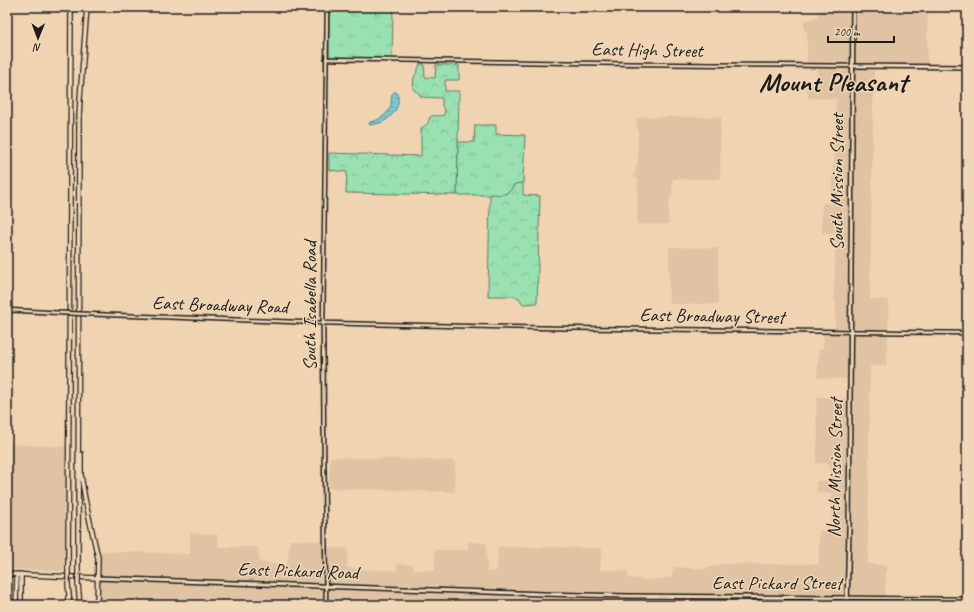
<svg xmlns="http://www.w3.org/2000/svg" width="974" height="612" font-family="Caveat,sans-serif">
	<defs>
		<pattern id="grass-tufts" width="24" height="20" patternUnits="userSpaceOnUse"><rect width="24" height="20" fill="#99e1b0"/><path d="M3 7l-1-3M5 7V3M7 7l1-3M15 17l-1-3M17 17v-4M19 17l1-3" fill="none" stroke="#83c097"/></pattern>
		<pattern id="forest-crowns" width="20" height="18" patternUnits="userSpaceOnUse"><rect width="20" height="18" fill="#99e1b0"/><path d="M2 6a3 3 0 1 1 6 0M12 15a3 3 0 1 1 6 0" fill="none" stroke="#83c097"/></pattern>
		<pattern id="water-rules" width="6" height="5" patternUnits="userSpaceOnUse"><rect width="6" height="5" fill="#7bcad8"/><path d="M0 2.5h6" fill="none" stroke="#6aadb9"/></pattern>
	</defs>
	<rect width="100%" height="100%" fill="#f0d3b1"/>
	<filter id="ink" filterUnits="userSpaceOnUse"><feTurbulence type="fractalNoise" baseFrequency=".025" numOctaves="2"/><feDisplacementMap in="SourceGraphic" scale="8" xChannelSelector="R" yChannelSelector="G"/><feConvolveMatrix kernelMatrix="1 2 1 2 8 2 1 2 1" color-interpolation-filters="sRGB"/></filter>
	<g filter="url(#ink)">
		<g fill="#e0c3a2">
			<polygon points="822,7 928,7 927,64 874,63 874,47 870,299 889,300 888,333 886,366 870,366 868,564 886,565 885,598 967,599 967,605 97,605 97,551 190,554 190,533 218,535 218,547 258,547 259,562 287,565 290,540 325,541 326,548 348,548 347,568 397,571 397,564 413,565 413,570 435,570 435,550 468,550 468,542 486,543 487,572 497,571 498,547 602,548 600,570 628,571 628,578 645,580 671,578 674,567 704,569 722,564 819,564 819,531 831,531 832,494 817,493 816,481 830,480 830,464 816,463 818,434 816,419 817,397 846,398 846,379 817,378 819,349 823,349 824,332 835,332 836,299 834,299 836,233 822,233 822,204 831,203 835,150 834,150 836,99 808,98 807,85 817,83 818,66 807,66 807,32 804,31 804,20 812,19 817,17"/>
			<polygon points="640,117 721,117 720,179 673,179 672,195 669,200 668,224 637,224 638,178 635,178 634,176 638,161 638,131 636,121 637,118"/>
			<polygon points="669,247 718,248 718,304 669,304"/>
			<polygon points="7,444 67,447 66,545 64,571 7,569"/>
			<polygon points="330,457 455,461 455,492 329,488"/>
		</g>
		<g fill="url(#grass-tufts)" stroke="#5a7e66">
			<polygon points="329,7 393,7 392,59 330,57 329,55"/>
			<polygon points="475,125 496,125 496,134 525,135 523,183 515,184 511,190 504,195 457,195 458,142 474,142"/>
		</g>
		<g fill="url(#forest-crowns)" stroke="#5a7e66">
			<path d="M420 64H424L425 77 435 78 436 65H459V80H445V91H459L457 195 346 193 347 172 329 170V153L421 156V129L428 123 430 117C434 114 439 117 444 115L445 111 442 106V98L421 97 418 92 414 90 413 88 414 77C417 74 418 68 420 64Z"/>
			<path d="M523 183V195L540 196 537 303 523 304 519 298 514 296H488L490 194C503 195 508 196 515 184Z"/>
		</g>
		<path fill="url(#water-rules)" stroke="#55848d" d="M394 92H396C402 102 395 114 386 120 382 123 375 124 370 125L369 124 370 122C378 121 390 114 391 104 392 99 390 96 394 92Z"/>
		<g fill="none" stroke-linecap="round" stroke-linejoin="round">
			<defs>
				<g id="secondary">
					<polyline points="326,59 647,64 853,66"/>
					<polyline points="7,310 62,313"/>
					<polyline points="86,314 323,323 553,328 967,333"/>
					<polyline points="847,598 967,599"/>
					<polyline points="326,605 324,455 323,323 327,7"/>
				</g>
				<g id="primary">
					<polyline points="853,66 967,67"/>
					<polyline points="97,578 543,594 627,596 847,598"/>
					<polyline points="847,605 849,531 853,7"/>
				</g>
				<g id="highway">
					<polyline points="81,454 81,475 85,499 98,558 97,605"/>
					<polyline points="68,569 71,7"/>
					<polyline points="78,569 79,119 80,99 87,7"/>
					<polyline points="7,574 97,578"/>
					<polyline points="68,584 70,605"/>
					<polyline points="78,584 80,605"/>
					<polyline points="16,605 17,574"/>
					<polyline points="21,605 21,574"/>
					<polyline points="67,605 68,597"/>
				</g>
			</defs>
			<use href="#secondary" stroke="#1c1c1c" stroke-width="5.5"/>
			<use href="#primary" stroke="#1c1c1c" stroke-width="6"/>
			<use href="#highway" stroke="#1c1c1c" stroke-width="6"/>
			<use href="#secondary" stroke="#efd7b7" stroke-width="2.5"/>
			<use href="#primary" stroke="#efd7b7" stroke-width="3"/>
			<use href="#highway" stroke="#efd7b7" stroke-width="3.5"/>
			<defs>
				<polyline id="secondary-bridge" points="62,313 86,314"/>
				<g id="highway-bridge">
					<polyline points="68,584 68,569"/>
					<polyline points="78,584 78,569"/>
				</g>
			</defs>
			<use href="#secondary-bridge" stroke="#1c1c1c" stroke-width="5.5" stroke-linecap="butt"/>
			<use href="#highway-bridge" stroke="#1c1c1c" stroke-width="6" stroke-linecap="butt"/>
			<use href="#secondary-bridge" stroke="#efd7b7" stroke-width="2.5"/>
			<use href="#highway-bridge" stroke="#efd7b7" stroke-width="3.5"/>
		</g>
	</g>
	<g text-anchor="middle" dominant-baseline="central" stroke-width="3" stroke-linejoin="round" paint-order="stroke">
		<g font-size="19" fill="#1c1c1c" stroke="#efd7b7">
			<text transform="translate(647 50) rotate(1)">East High Street</text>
			<text transform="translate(837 182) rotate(-90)">South Mission Street</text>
			<text transform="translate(220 305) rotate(2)">East Broadway Road</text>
			<text transform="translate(310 306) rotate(-90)">South Isabella Road</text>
			<text transform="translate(712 316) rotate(1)">East Broadway Street</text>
			<text transform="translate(835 468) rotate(-89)">North Mission Street</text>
			<text transform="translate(298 571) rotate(2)">East Pickard Road</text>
			<text x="777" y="583">East Pickard Street</text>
		</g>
		<g font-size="27" font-weight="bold" fill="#1c1c1c" stroke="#efd7b7">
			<text x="833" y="82">Mount Pleasant</text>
		</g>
	</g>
	<rect width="974" height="612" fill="none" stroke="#efd7b7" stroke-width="24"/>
	<rect x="12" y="12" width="950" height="588" fill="none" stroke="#1c1c1c" stroke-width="1.5" filter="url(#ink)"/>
	<g transform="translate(38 38) rotate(181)" stroke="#efd7b7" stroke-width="3" paint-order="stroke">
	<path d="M0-3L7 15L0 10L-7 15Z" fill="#1c1c1c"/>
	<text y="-6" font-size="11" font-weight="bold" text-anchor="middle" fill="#1c1c1c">N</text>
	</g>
	<path d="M828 36v6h66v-6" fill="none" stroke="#1c1c1c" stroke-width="2"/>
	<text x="834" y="36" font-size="12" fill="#1c1c1c" stroke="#efd7b7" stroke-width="3" paint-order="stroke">200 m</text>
</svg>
